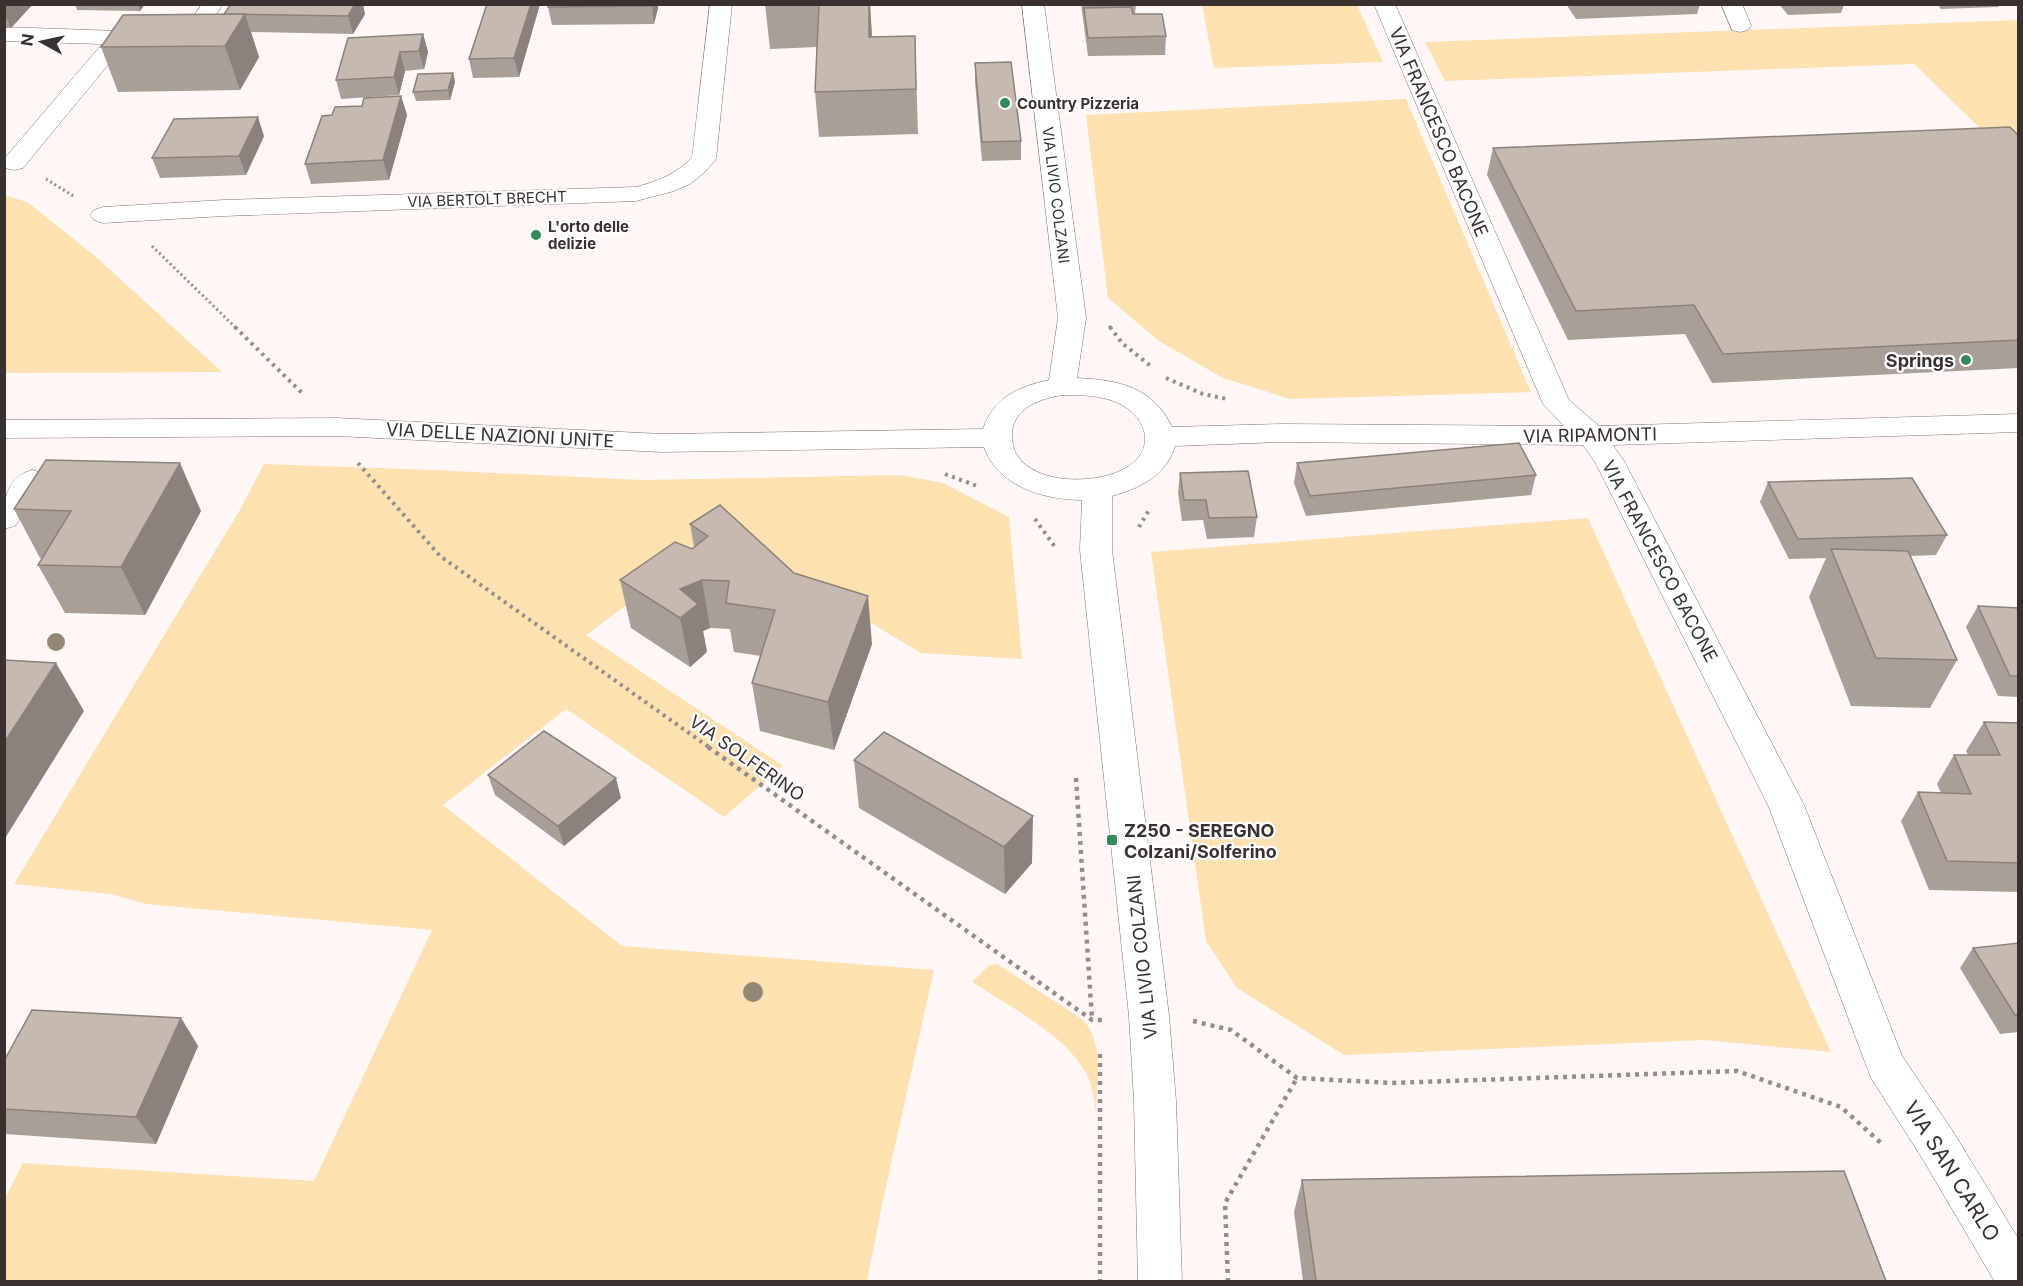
<svg xmlns="http://www.w3.org/2000/svg" width="2023" height="1286" font-family="Inter,sans-serif">
	<rect width="100%" height="100%" fill="#fef7f6"/>
	<g fill="#fde1b1">
		<polygon points="1202,5 1357,5 1383,62 1214,68"/>
		<polygon points="2018,20 2018,139 1992,140 1914,64 1445,81 1425,42"/>
		<polygon points="1406,99 1531,392 1290,399 1223,378 1159,341 1108,298 1086,115"/>
		<polygon points="4,195 27,202 95,256 222,372 5,373"/>
		<polygon points="264,464 433,470 642,480 901,475 943,483 1009,517 1022,659 921,653 723,534 586,635 783,766 724,817 566,709 443,805 622,946 934,970 882,1205 867,1281 5,1281 4,1200 23,1163 314,1181 432,930 146,904 110,894 14,884 241,508"/>
		<polygon points="1588,518 1831,1052 1704,1040 1344,1055 1237,988 1206,941 1151,552"/>
		<path d="M997 964 1082 1019C1105 1041 1096 1083 1096 1113 1094 1097 1092 1081 1083 1068 1060 1032 1007 1005 972 982L989 965Z"/>
	</g>
	<g fill="none" stroke-linecap="round" stroke-linejoin="round">
		<defs>
			<g id="minor">
				<polygon points="202,4 223,4 199,41 191,43 164,41 161,36 164,31 185,29"/>
				<path d="M710 4H732L716 159 705 172 690 184 674 191 636 201 224 216 103 223 94 220 90 215 94 210 103 207 224 200 636 187C658 181 677 174 692 157Z"/>
				<path d="M1022 4H1044L1086 318 1077 378C1119 380 1153 387 1172 427L1282 424 1564 426 1543 404 1374 4H1395L1569 400 1599 426 2018 414V432L1613 445 1624 461 1804 805 1902 1056 1952 1130 2018 1238V1282H1995L1922 1158 1871 1078 1768 805 1595 462 1583 445 1282 442 1175 446C1166 476 1140 488 1112 496V550L1169 1016 1176 1101 1182 1282H1138L1134 1101 1129 1016 1080 550 1082 500C1044 500 997 486 984 447L662 452 336 436 4 438V420L336 418 662 434 983 429C994 397 1018 387 1049 380L1058 318ZM1062 395C1081 395 1103 395 1120 404 1151 420 1155 454 1122 470 1094 484 1036 485 1017 455 1013 449 1012 440 1012 433 1014 407 1040 399 1062 395Z"/>
				<polygon points="1721,4 1742,4 1751,25 1748,30 1740,32 1732,30"/>
				<polygon points="4,27 119,31 127,33 130,38 23,168 14,170 5,168 5,158 102,44 4,41"/>
				<path d="M32 470 43 473 47 480 15 526 4 529C4 505 3 478 32 470Z"/>
			</g>
		</defs>
		<use href="#minor" stroke="#81716e" stroke-width="1"/>
		<g stroke="#948d8c" stroke-width="3" stroke-dasharray="2 3" stroke-linecap="butt">
			<polyline points="46,179 75,197"/>
			<polyline points="152,246 236,328"/>
			<polyline points="1109,326 1111,328"/>
		</g>
		<g stroke="#948d8c" stroke-width="4" stroke-dasharray="3 4.5" stroke-linecap="butt">
			<polyline points="235,327 303,394"/>
			<polyline points="1110,327 1122,343 1153,368"/>
			<polyline points="1166,378 1203,394 1227,399"/>
			<polyline points="358,463 440,556 710,748"/>
			<polyline points="945,474 977,486"/>
			<polyline points="1035,519 1055,547"/>
			<polyline points="1139,527 1149,510"/>
		</g>
		<g stroke="#948d8c" stroke-width="4.5" stroke-dasharray="4 5" stroke-linecap="butt">
			<polyline points="708,747 1092,1020 1105,1020"/>
			<polyline points="1076,778 1092,1019"/>
			<polyline points="1193,1021 1231,1030 1297,1078 1392,1083 1737,1071 1841,1107 1881,1143"/>
			<polyline points="1100,1054 1100,1282"/>
			<polyline points="1228,1282 1225,1203 1297,1078"/>
		</g>
		<use href="#minor" fill="#fff" fill-rule="evenodd"/>
	</g>
	<g fill="#928675">
		<circle cx="56" cy="642" r="9"/>
		<circle cx="753" cy="992" r="10"/>
	</g>
	<g fill="#aa9f97">
		<polygon points="4,4 32,4 32,5 11,28 4,28"/>
		<polygon points="75,4 145,4 140,11 77,10"/>
		<polygon points="487,4 540,4 519,77 473,78 469,59"/>
		<polygon points="658,4 658,8 654,24 552,25 548,7"/>
		<polygon points="765,4 870,4 872,37 915,36 918,134 819,137 815,92 817,47 770,49"/>
		<polygon points="1081,4 1136,4 1135,14 1166,36 1165,55 1088,56"/>
		<polygon points="1566,4 1700,4 1697,14 1576,19"/>
		<polygon points="1779,4 1858,4 1844,5 1841,13 1788,15"/>
		<polygon points="1937,4 1999,4 1998,7 1941,9"/>
		<polygon points="224,14 365,14 353,34 251,32 259,57 240,90 118,92 101,47"/>
		<polygon points="423,34 428,52 424,69 405,71 399,95 341,99 336,80"/>
		<polygon points="975,63 1021,141 1021,160 982,161 975,82"/>
		<polygon points="453,73 455,82 450,100 416,101 413,92"/>
		<polygon points="401,96 407,115 389,180 311,184 305,164 332,115 362,106"/>
		<polygon points="264,136 246,175 160,178 152,158"/>
		<polygon points="2019,136 2019,368 1712,383 1685,334 1568,340 1487,175 1493,148"/>
		<polygon points="1297,463 1536,475 1531,495 1306,516 1294,483"/>
		<polygon points="1180,473 1257,517 1254,537 1207,539 1203,520 1182,521 1178,493"/>
		<polygon points="1768,482 1947,535 1936,555 1910,556 1957,660 1930,708 1851,706 1809,597 1826,558 1789,559 1760,502"/>
		<polygon points="14,509 201,511 145,615 65,613 38,565 42,558 40,558"/>
		<polygon points="690,524 872,644 834,750 760,731 752,683 761,656 734,652 730,629 710,628 703,631 707,652 690,667 631,628 620,580 694,547"/>
		<polygon points="1978,606 2019,608 2019,697 1998,696 1966,627"/>
		<polygon points="1984,722 2019,723 2019,892 1929,890 1901,821 1918,792 1941,793 1937,784 1954,755 1968,755 1966,751"/>
		<polygon points="854,760 1032,863 1005,894 859,808"/>
		<polygon points="488,775 621,798 564,846 495,795"/>
		<polygon points="2019,943 2019,1032 2000,1034 1960,968 1973,948"/>
		<polygon points="181,1018 198,1046 156,1144 4,1134 4,1061"/>
		<polygon points="1302,1180 1886,1281 1303,1281 1294,1212"/>
	</g>
	<g fill="#8b827b">
		<polygon points="7,4 32,4 32,5 11,28 4,13 4,8"/>
		<polygon points="138,4 145,4 140,11"/>
		<polygon points="355,4 363,4 365,14 353,34 348,16"/>
		<polygon points="531,4 540,4 519,77 514,58"/>
		<polygon points="652,4 658,4 658,8 654,24"/>
		<polygon points="869,4 870,4 872,40 869,37"/>
		<polygon points="245,14 259,57 240,90 225,46"/>
		<polygon points="423,34 428,52 424,69 419,51"/>
		<polygon points="400,52 405,71 399,95 394,77"/>
		<polygon points="453,73 455,82 450,100 448,90"/>
		<polygon points="401,96 407,115 389,180 383,160"/>
		<polygon points="258,117 264,136 246,175 239,156"/>
		<polygon points="180,463 201,511 145,615 121,567"/>
		<polygon points="702,580 710,628 703,631 707,652 690,667 680,618 680,589"/>
		<polygon points="868,596 872,644 834,750 828,702"/>
		<polygon points="56,663 84,711 4,840 4,743"/>
		<polygon points="616,778 621,798 564,846 558,826"/>
		<polygon points="1033,816 1032,863 1005,894 1004,847"/>
		<polygon points="181,1018 198,1046 156,1144 136,1117"/>
	</g>
	<g fill="#c6b9b0" stroke="#8b827b" stroke-width="1.5">
		<polygon points="231,4 355,4 348,16 224,14"/>
		<polygon points="487,4 531,4 514,58 469,59"/>
		<polygon points="549,4 652,4 651,6 548,7"/>
		<polygon points="819,4 869,4 869,37 915,36 916,89 815,92"/>
		<polygon points="1131,7 1133,14 1162,14 1166,36 1088,38 1084,8"/>
		<polygon points="245,14 225,46 101,47 123,15"/>
		<polygon points="423,34 419,51 400,52 394,77 336,80 348,38"/>
		<polygon points="1011,62 1021,141 982,142 975,63"/>
		<polygon points="453,73 448,90 413,92 418,74"/>
		<polygon points="401,96 383,160 305,164 322,116 332,115 335,107 362,106 364,98"/>
		<polygon points="258,117 239,156 152,158 174,119"/>
		<polygon points="2010,127 2019,136 2019,340 1723,354 1694,305 1576,311 1493,148"/>
		<polygon points="1519,443 1536,475 1310,496 1297,463"/>
		<polygon points="46,460 180,463 121,567 38,565 71,511 14,509"/>
		<polygon points="1248,471 1257,517 1209,518 1206,500 1184,500 1180,473"/>
		<polygon points="1912,478 1947,535 1798,539 1768,482"/>
		<polygon points="720,505 794,573 868,596 828,702 752,683 775,610 726,603 729,581 702,580 680,589 698,604 680,618 620,580 675,542 692,549 708,536 690,524"/>
		<polygon points="1831,549 1908,551 1957,660 1876,658"/>
		<polygon points="1978,606 2019,608 2019,676 2010,676"/>
		<polygon points="4,660 56,663 4,743"/>
		<polygon points="1984,722 2019,723 2019,863 1947,861 1918,792 1971,794 1954,755 2000,755"/>
		<polygon points="544,731 616,778 558,826 488,775"/>
		<polygon points="884,732 1033,816 1004,847 854,760"/>
		<polygon points="2019,943 2019,1014 2015,1015 1973,948"/>
		<polygon points="32,1010 181,1018 136,1117 4,1109 4,1061"/>
		<polygon points="1844,1171 1886,1281 1316,1281 1302,1180"/>
	</g>
	<g fill="#35895d" stroke="#fff" stroke-width="2">
		<circle cx="1005" cy="103" r="6"/>
		<circle cx="536" cy="235" r="6"/>
		<circle cx="1966" cy="360" r="6"/>
		<rect x="1106" y="834" width="12" height="12" rx="3"/>
	</g>
	<g text-anchor="middle" dominant-baseline="central" stroke-width="4.5" stroke-linejoin="round" paint-order="stroke">
		<g font-size="15" font-weight="bold" fill="#383130" stroke="#fff" text-anchor="start">
			<text x="1017" y="103">Country Pizzeria</text>
			<text x="548" y="226">L'orto delle<tspan x="548" dy="17">delizie</tspan></text>
		</g>
		<g font-size="15" fill="#383130" stroke="#fff">
			<text transform="translate(1056 195) rotate(83)">VIA LIVIO COLZANI</text>
			<text transform="translate(487 199) rotate(-2)">VIA BERTOLT BRECHT</text>
		</g>
		<g font-size="18" fill="#383130" stroke="#fff">
			<text transform="translate(1439 132) rotate(67)">VIA FRANCESCO BACONE</text>
			<text transform="translate(500 435) rotate(3)">VIA DELLE NAZIONI UNITE</text>
			<text transform="translate(1590 435) rotate(-1)">VIA RIPAMONTI</text>
			<text transform="translate(1660 561) rotate(62)">VIA FRANCESCO BACONE</text>
			<text transform="translate(747 758) rotate(35)">VIA SOLFERINO</text>
			<text transform="translate(1142 957) rotate(-96)">VIA LIVIO COLZANI</text>
		</g>
		<g font-size="18" font-weight="bold" fill="#383130" stroke="#fff" text-anchor="end">
			<text x="1954" y="360">Springs</text>
			<text x="1124" y="830" text-anchor="start">Z250 - SEREGNO<tspan x="1124" dy="21">Colzani/Solferino</tspan></text>
		</g>
		<g font-size="21" fill="#383130" stroke="#fff">
			<text transform="translate(1952 1171) rotate(58)">VIA SAN CARLO</text>
		</g>
	</g>
	<rect width="2023" height="1286" fill="none" stroke="#383130" stroke-width="12"/>
	<g transform="translate(42 42) rotate(278)" stroke="#ffffff" stroke-width="4.5" paint-order="stroke">
	<path d="M0-4.5L10 22L0 15L-10 22Z" fill="#383130"/>
	<text y="-9" font-size="16" font-weight="bold" text-anchor="middle" fill="#383130">N</text>
	</g>
</svg>
